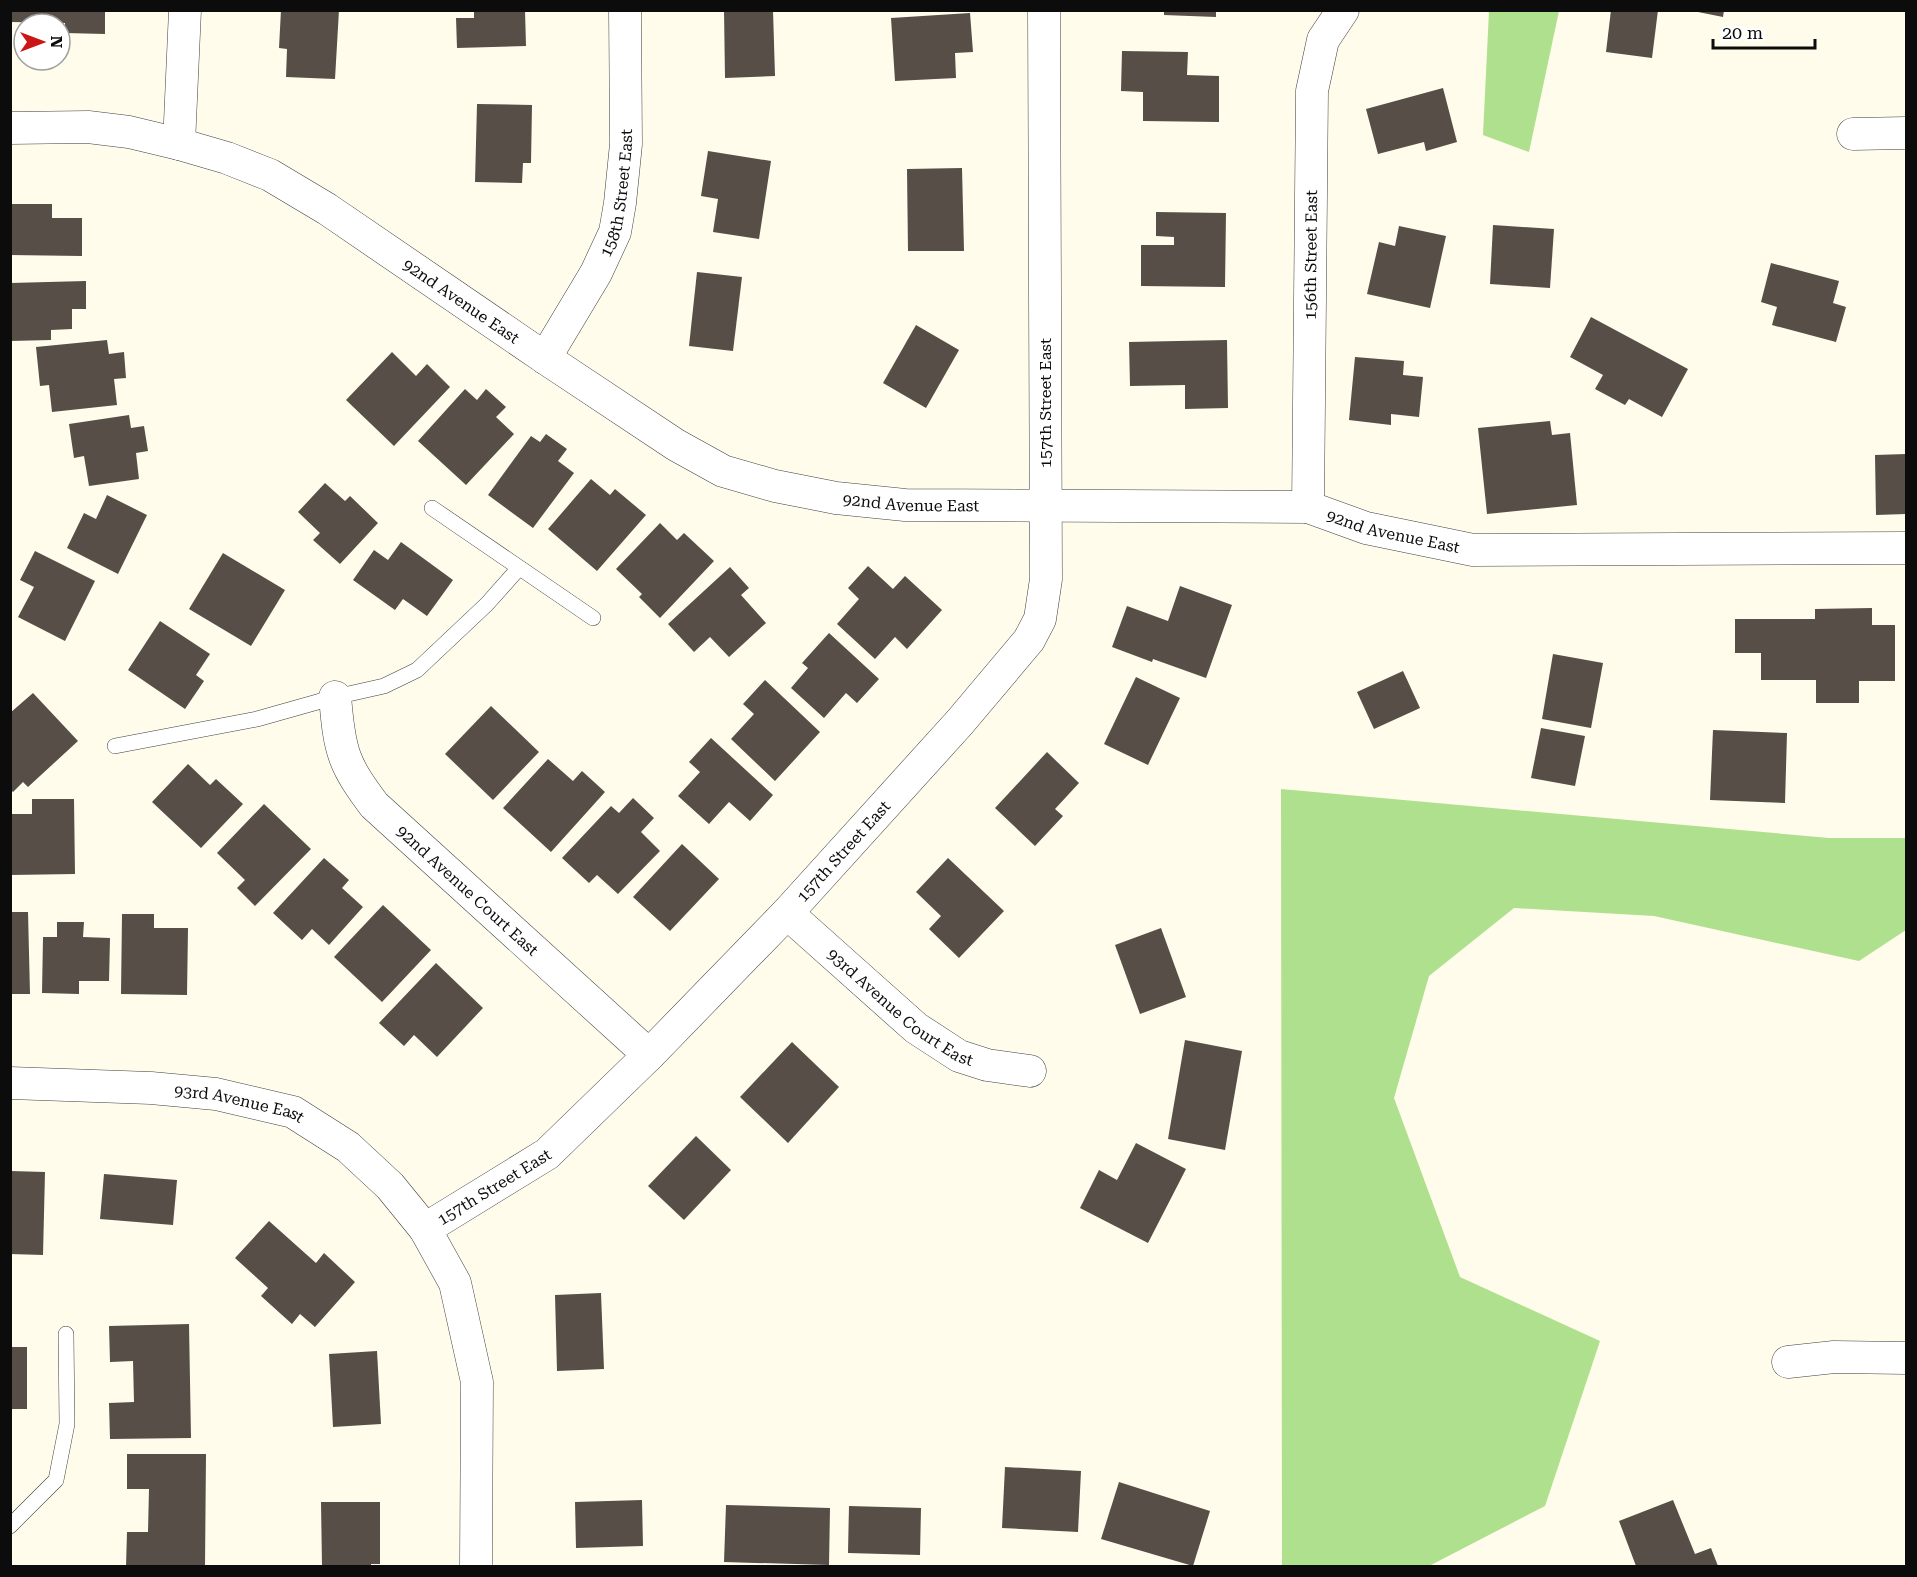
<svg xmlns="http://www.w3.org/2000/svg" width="1917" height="1577" font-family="'Roboto Serif',serif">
	<rect width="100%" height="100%" fill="#fffceb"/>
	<g fill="#afe08e">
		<polygon points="1489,11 1559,11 1529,152 1483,135"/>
		<polygon points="1281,789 1829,838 1906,838 1906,930 1859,961 1654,916 1514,908 1429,976 1394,1098 1460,1277 1600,1341 1545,1506 1429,1566 1282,1566"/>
	</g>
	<g fill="#564e47">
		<polygon points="11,10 105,10 105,34 65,33 65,23 11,22"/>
		<polygon points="281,10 339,10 335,79 286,77 287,49 279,48"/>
		<polygon points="474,10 525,10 526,46 457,48 456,18 474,18"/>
		<polygon points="724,10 773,10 775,76 725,78"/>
		<polygon points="1164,10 1216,10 1216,17 1164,15"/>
		<polygon points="1611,10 1658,10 1652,58 1606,52"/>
		<polygon points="1688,10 1724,10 1723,17"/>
		<polygon points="970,13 973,52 955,53 956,78 895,81 891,18"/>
		<polygon points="1122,51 1188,52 1187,75 1219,76 1219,122 1143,121 1143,92 1121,91"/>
		<polygon points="1443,88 1457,142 1426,151 1424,142 1378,154 1366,109"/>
		<polygon points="477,104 532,105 531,163 523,163 522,183 475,182"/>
		<polygon points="708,151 771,161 759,239 713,232 718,199 701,196"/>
		<polygon points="962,168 964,251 908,251 907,169"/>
		<polygon points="10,204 52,204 52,218 82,218 82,256 10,255"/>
		<polygon points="1156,212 1226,213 1225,287 1141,286 1141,245 1174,245 1174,237 1156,236"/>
		<polygon points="1493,225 1554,229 1550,288 1490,284"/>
		<polygon points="1399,226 1446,236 1430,308 1367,294 1379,242 1395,246"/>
		<polygon points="1771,263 1839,281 1833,303 1846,307 1836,342 1772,325 1777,307 1761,302"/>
		<polygon points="697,272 742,277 733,351 689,346"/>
		<polygon points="86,281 86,309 72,309 72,329 51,330 51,340 10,341 10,283"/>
		<polygon points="1591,317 1688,369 1662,417 1629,399 1625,405 1595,389 1603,375 1570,357"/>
		<polygon points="916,325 959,350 926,408 883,383"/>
		<polygon points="107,340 109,354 124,352 126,378 114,379 117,405 52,412 49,385 40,386 36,347"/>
		<polygon points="1227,340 1228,408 1185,409 1185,385 1130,386 1129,342"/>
		<polygon points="392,352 416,376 427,364 450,387 394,446 346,400"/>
		<polygon points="1355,357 1404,361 1403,375 1423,377 1419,417 1391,414 1391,425 1349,420"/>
		<polygon points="465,389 477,400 486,389 506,407 496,417 514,434 466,485 418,441"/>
		<polygon points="129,415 131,428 144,426 148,451 136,453 139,479 89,486 84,456 74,458 69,424"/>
		<polygon points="1550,421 1552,435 1570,433 1577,505 1487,514 1478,428"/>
		<polygon points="546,434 567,449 558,461 574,473 533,528 488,495 531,436 540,442"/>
		<polygon points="1906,454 1906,514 1876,515 1875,455"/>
		<polygon points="591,479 610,495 615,489 646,515 597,571 548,529"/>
		<polygon points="325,483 345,501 350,496 378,523 340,564 313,540 320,533 298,512"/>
		<polygon points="107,495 147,515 118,574 67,548 84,513 96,519"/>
		<polygon points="660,523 677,540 684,533 714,561 660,618 639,597 642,594 616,569"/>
		<polygon points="401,542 453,580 427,616 403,599 395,610 353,580 374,550 388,560"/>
		<polygon points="35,551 95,581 65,641 18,617 34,587 20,580"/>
		<polygon points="223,553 285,590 251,646 189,609"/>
		<polygon points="868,566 893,589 905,576 942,610 907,649 895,637 875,659 837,624 859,599 848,588"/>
		<polygon points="730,567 749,588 741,595 766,623 729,657 710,637 694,652 668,624"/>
		<polygon points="1180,586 1232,605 1206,678 1153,659 1152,662 1112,647 1127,606 1168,621"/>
		<polygon points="1872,608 1872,625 1895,625 1895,681 1859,681 1859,703 1816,703 1816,680 1761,680 1761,653 1735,653 1735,619 1815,619 1815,609"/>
		<polygon points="160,621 210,654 196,675 204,681 185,709 128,670"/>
		<polygon points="829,633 879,679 857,703 846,693 824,718 791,688 808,668 802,663"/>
		<polygon points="1553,654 1603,663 1591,728 1542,719"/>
		<polygon points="1403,671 1420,708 1374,729 1357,692"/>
		<polygon points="1136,677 1180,698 1148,765 1104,744"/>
		<polygon points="765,680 820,732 775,781 731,739 754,714 743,704"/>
		<polygon points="33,693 78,741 28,787 23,782 13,792 10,789 10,713"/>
		<polygon points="491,706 539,752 493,800 445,754"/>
		<polygon points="1541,728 1585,736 1575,786 1531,778"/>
		<polygon points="1713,730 1787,733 1785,803 1710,800"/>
		<polygon points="711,738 773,795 750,821 729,802 709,824 678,796 700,772 689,762"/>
		<polygon points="1047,752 1079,783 1055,809 1063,816 1035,846 995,808"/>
		<polygon points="548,759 573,781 582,771 605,792 551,852 503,808"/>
		<polygon points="188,764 210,785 216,779 243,804 201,848 152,802"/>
		<polygon points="633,798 654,818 641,832 660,851 618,894 597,875 589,883 562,858 611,806 619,813"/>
		<polygon points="32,799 74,799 75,874 10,875 10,814 32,814"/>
		<polygon points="264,804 311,849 255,906 237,888 245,880 217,853"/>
		<polygon points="682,844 719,879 670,931 633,897"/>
		<polygon points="324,858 349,880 342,888 363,907 329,945 312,929 302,940 273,913"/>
		<polygon points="948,858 1004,911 959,958 929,929 941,916 916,892"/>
		<polygon points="383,905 431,950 382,1002 334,957"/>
		<polygon points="10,912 28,912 30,994 10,994"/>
		<polygon points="122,914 154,914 154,928 188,928 187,995 121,994"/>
		<polygon points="57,922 84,922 83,937 110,938 109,981 79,981 79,994 42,993 43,937 57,937"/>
		<polygon points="1161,928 1186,997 1140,1014 1115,945"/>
		<polygon points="436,963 483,1008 437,1057 414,1035 404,1046 379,1023"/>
		<polygon points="1185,1040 1242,1051 1225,1150 1168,1139"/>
		<polygon points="792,1042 839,1087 788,1143 740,1097"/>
		<polygon points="696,1136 731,1170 684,1220 648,1186"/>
		<polygon points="1136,1143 1186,1169 1148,1243 1080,1208 1099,1170 1117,1180"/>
		<polygon points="10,1171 45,1172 43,1255 10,1254"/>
		<polygon points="104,1174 177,1180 173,1225 100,1219"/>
		<polygon points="269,1221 316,1263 324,1253 355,1282 315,1327 300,1314 292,1324 261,1296 268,1288 235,1258"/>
		<polygon points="601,1293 604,1369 557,1371 555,1295"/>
		<polygon points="189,1324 191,1438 110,1439 109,1403 134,1402 133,1361 110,1362 109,1326"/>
		<rect x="10" y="1347" width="17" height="62"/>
		<polygon points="377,1351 381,1424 333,1427 329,1354"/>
		<polygon points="127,1454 206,1454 205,1566 126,1566 127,1532 148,1532 149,1489 127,1489"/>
		<polygon points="1005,1467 1081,1471 1078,1532 1002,1528"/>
		<polygon points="1119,1482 1210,1511 1193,1566 1101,1539"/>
		<polygon points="642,1500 643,1546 576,1548 575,1502"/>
		<polygon points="1673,1500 1695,1554 1711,1548 1718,1566 1636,1566 1619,1521"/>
		<polygon points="321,1502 380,1502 380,1564 371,1564 371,1566 322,1566"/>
		<polygon points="726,1505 830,1508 829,1565 724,1562"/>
		<polygon points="849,1506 921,1508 920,1555 848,1553"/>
	</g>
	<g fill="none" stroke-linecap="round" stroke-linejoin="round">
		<defs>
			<g id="service">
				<polyline points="432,508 593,618"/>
				<polyline points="115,746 257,719 335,697 384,686 417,670 487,604 519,568"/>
				<polyline points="10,1526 56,1480 67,1424 66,1334"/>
			</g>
			<g id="minor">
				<path id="s1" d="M10 128 88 127 129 132 179 144 227 158 270 175 327 209 545 358 676 445 723 471 775 486 836 498 905 505 1308 507 1366 528 1473 550 1906 548"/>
				<polyline points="1853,134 1906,133"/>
				<polyline points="179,144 185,10"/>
				<path id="s2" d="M545 358 596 273 615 232 620 203 626 144 625 10"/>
				<path id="s3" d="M1308 507 1312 91 1323 40 1343 10"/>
				<path id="s4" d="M335 697C337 717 338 738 345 757 351 774 363 790 374 805L649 1055"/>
				<path id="s5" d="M787 913 916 1028 959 1056 987 1065 1030 1071"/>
				<path id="s6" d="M10 1083 151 1088 216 1094 293 1112 348 1147 390 1186 425 1229 455 1283 477 1382 476 1566"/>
				<path id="s7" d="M425 1229 547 1154 649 1055 787 913 960 722 1029 640 1040 619 1046 579 1044 10"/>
				<polyline points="1788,1362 1834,1357 1906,1358"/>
			</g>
		</defs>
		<use href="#service" stroke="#3f3f3f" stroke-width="16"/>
		<use href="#minor" stroke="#3f3f3f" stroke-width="33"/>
		<use href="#service" stroke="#fff" stroke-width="15"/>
		<use href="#minor" stroke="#fff" stroke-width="32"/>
	</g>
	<g text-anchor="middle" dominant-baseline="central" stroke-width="6" stroke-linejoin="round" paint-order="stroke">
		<g font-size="16" fill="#0c0c0c" stroke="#fff">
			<text stroke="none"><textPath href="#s2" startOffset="183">158th Street East</textPath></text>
			<text stroke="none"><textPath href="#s3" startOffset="252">156th Street East</textPath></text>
			<text stroke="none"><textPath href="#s1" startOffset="496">92nd Avenue East</textPath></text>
			<text transform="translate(1045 403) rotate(-90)">157th Street East</text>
			<text stroke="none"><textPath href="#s1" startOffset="1000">92nd Avenue East</textPath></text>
			<text stroke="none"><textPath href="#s1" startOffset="1486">92nd Avenue East</textPath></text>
			<text stroke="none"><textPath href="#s7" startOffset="567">157th Street East</textPath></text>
			<text stroke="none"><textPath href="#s4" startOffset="244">92nd Avenue Court East</textPath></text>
			<text stroke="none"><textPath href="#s5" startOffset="148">93rd Avenue Court East</textPath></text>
			<text stroke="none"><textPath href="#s6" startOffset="231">93rd Avenue East</textPath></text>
			<text stroke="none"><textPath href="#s7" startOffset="81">157th Street East</textPath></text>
		</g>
	</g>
	<rect width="1917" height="1577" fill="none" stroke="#0c0c0c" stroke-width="24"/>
	<g transform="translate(42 42) rotate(90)"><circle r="28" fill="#ffffff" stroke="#9e9e9e" stroke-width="1.5"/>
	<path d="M0-4.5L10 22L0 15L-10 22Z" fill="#ca1716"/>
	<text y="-9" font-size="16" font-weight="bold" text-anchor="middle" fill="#0c0c0c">N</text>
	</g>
	<path d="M1713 39v9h102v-9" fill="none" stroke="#0c0c0c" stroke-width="3"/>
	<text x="1722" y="39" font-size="18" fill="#0c0c0c" stroke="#ffffff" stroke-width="4.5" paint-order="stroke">20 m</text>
</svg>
